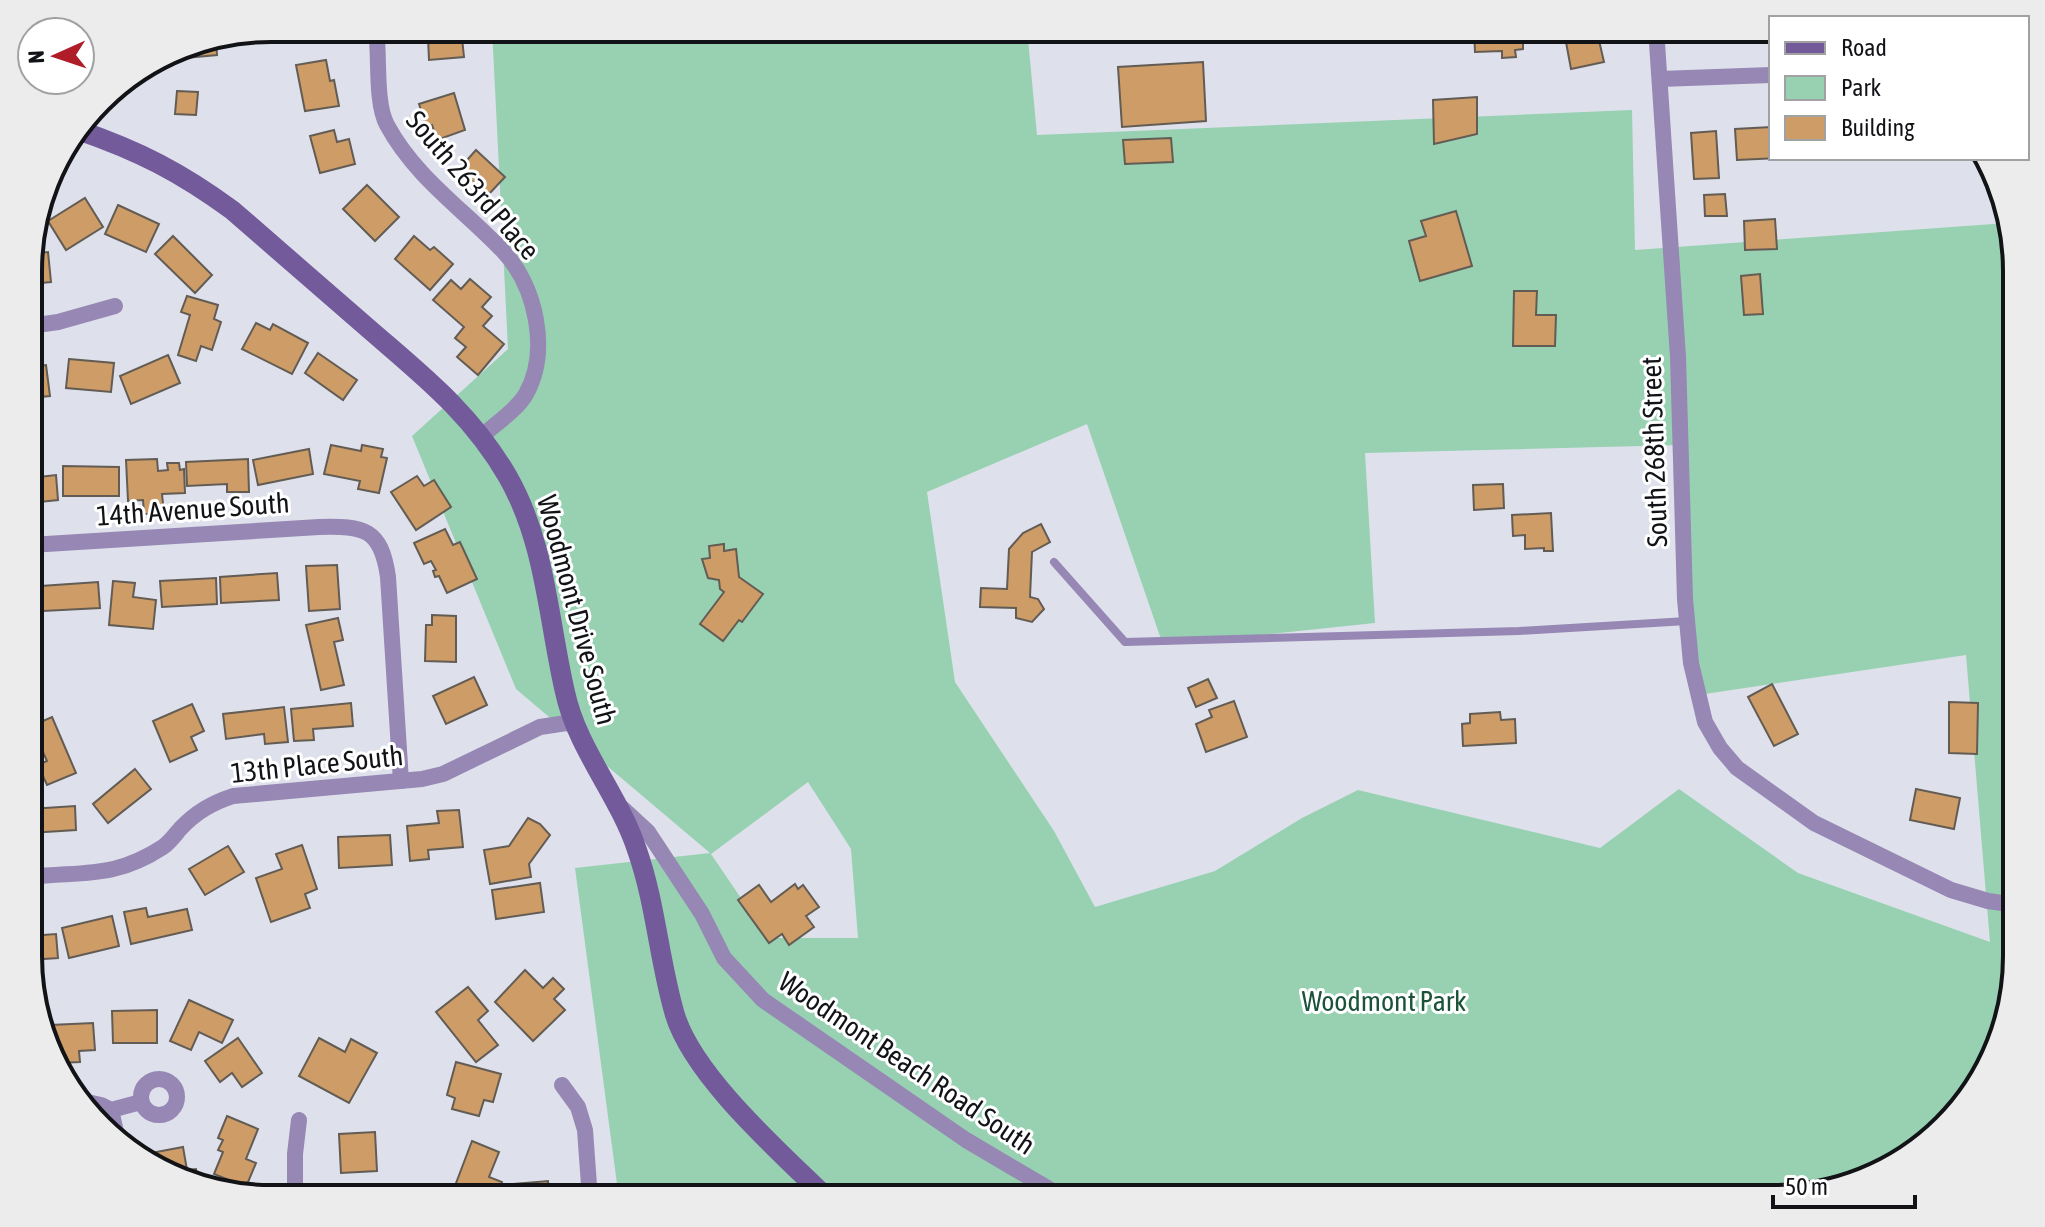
<svg xmlns="http://www.w3.org/2000/svg" width="2045" height="1227" font-family="'Asap Condensed',sans-serif">
	<rect width="100%" height="100%" fill="#dee1eb"/>
	<path fill="#97d1b2" fill-rule="evenodd" d="M492 28H1027L1037 135 1632 110 1635 250 2007 223 2016 254 2017 972 1984 1078 1896 1166 1790 1199H619L575 868 710 853 516 689 412 436 508 349ZM1087 424 1163 645 1375 623 1365 453 1680 445 1698 695 1966 655 1990 942 1798 873 1679 789 1600 848 1358 790 1302 818 1215 871 1095 907 1054 831 955 682 927 492ZM808 782 851 849 858 938H768L711 854Z"/>
	<g fill="#ce9c67" stroke="#635c55" stroke-width="2">
		<polygon points="431,28 461,28 464,57 429,60 428,38 441,37 441,32 432,33"/>
		<polygon points="1149,28 1201,28 1149,32"/>
		<polygon points="1474,28 1523,28 1523,49 1515,50 1516,57 1502,58 1502,51 1475,52"/>
		<polygon points="1598,36 1604,62 1571,69 1566,42"/>
		<polygon points="216,39 217,55 175,59 174,49 178,46"/>
		<polygon points="326,60 330,81 334,80 339,106 305,111 296,65"/>
		<polygon points="1203,62 1206,121 1122,127 1118,67"/>
		<polygon points="177,91 198,92 196,115 175,114"/>
		<polygon points="454,93 465,130 437,140 432,125 426,127 419,104"/>
		<polygon points="1477,97 1477,134 1434,144 1433,100"/>
		<polygon points="1771,127 1771,158 1782,158 1737,160 1735,129"/>
		<polygon points="334,130 337,142 349,139 355,164 320,173 310,136"/>
		<polygon points="1716,131 1719,178 1694,179 1691,133"/>
		<polygon points="1171,138 1173,162 1125,164 1123,140"/>
		<polygon points="476,150 505,177 488,195 459,169"/>
		<polygon points="367,185 399,217 375,241 343,209"/>
		<polygon points="1725,194 1727,216 1705,216 1704,195"/>
		<polygon points="85,198 103,227 66,250 48,221"/>
		<polygon points="118,205 159,224 146,252 105,234"/>
		<polygon points="1456,211 1472,266 1420,281 1409,241 1426,236 1421,221"/>
		<polygon points="1775,219 1777,249 1745,250 1744,221"/>
		<polygon points="173,236 212,275 195,293 155,254"/>
		<polygon points="414,236 430,250 434,247 453,264 430,290 395,259"/>
		<polygon points="48,252 51,282 30,284 30,254"/>
		<polygon points="1760,274 1763,314 1744,315 1741,276"/>
		<polygon points="470,279 491,297 482,307 492,316 483,326 504,344 478,375 457,357 466,347 455,338 464,327 433,300 451,280 461,289"/>
		<polygon points="1514,291 1537,291 1536,315 1556,315 1555,346 1513,346"/>
		<polygon points="187,296 218,305 214,319 221,322 212,350 201,346 196,361 178,355 190,315 181,312"/>
		<polygon points="256,323 270,330 273,324 308,343 292,374 242,349"/>
		<polygon points="318,353 357,380 343,400 305,373"/>
		<polygon points="168,355 180,383 131,404 120,376"/>
		<polygon points="69,359 114,363 111,392 66,388"/>
		<polygon points="46,365 50,396 30,398 30,367"/>
		<polygon points="331,445 361,451 362,445 383,449 381,457 387,458 379,493 358,489 360,481 324,474"/>
		<polygon points="309,449 313,474 258,485 253,460"/>
		<polygon points="157,459 158,471 168,470 167,463 179,463 180,470 184,469 185,493 162,494 164,513 144,514 143,500 128,501 126,460"/>
		<polygon points="248,459 249,492 227,492 227,484 187,486 186,462"/>
		<polygon points="63,466 119,467 119,496 63,496"/>
		<polygon points="56,475 58,500 30,503 30,478"/>
		<polygon points="417,476 424,486 434,480 451,507 416,530 391,492"/>
		<polygon points="1503,484 1504,508 1474,510 1473,485"/>
		<polygon points="1551,513 1553,551 1544,551 1544,548 1525,549 1525,535 1513,536 1512,515"/>
		<polygon points="1041,524 1050,542 1032,552 1030,597 1038,599 1044,609 1032,622 1016,618 1016,608 980,607 981,588 1007,589 1009,549 1023,533"/>
		<polygon points="445,529 453,545 460,542 477,579 447,593 439,576 435,577 433,571 436,570 431,561 424,564 414,543"/>
		<polygon points="724,544 724,551 736,549 739,577 763,594 742,622 739,620 723,641 700,624 724,592 720,589 719,580 708,578 702,559 710,558 709,546"/>
		<polygon points="337,565 340,609 309,611 306,566"/>
		<polygon points="277,573 279,600 221,603 220,577"/>
		<polygon points="216,578 217,604 162,607 160,581"/>
		<polygon points="113,581 135,583 133,597 156,600 153,629 109,625"/>
		<polygon points="98,582 100,608 43,611 41,586"/>
		<polygon points="38,588 40,613 30,614 30,589"/>
		<polygon points="432,615 456,616 456,662 425,661 426,625 432,625"/>
		<polygon points="338,618 343,640 334,642 344,685 321,690 306,625"/>
		<polygon points="30,675 38,676 34,712 30,712"/>
		<polygon points="474,677 487,705 446,724 433,696"/>
		<polygon points="1208,679 1217,698 1196,707 1188,688"/>
		<polygon points="1772,684 1798,734 1774,746 1748,697"/>
		<polygon points="1234,701 1247,737 1206,752 1196,724 1212,717 1209,710"/>
		<polygon points="1949,702 1978,703 1977,754 1949,753"/>
		<polygon points="351,703 353,726 313,729 314,740 294,741 291,709"/>
		<polygon points="192,704 204,731 191,737 197,750 170,762 153,721"/>
		<polygon points="284,707 288,742 265,744 264,734 226,739 223,714"/>
		<polygon points="1500,712 1501,720 1515,719 1516,743 1463,746 1462,724 1470,723 1470,714"/>
		<polygon points="52,717 76,773 47,785 38,765 47,761 31,726"/>
		<polygon points="135,769 151,789 108,823 93,804"/>
		<polygon points="1916,789 1960,798 1954,829 1910,820"/>
		<polygon points="75,806 76,830 30,833 30,809"/>
		<polygon points="459,810 463,847 428,850 429,859 410,861 407,826 439,823 437,811"/>
		<polygon points="528,818 540,824 550,835 529,864 531,877 490,884 484,850 509,846"/>
		<polygon points="390,835 392,865 339,868 338,837"/>
		<polygon points="302,845 317,889 305,894 310,908 271,922 256,878 282,869 276,854"/>
		<polygon points="228,846 244,872 205,895 189,869"/>
		<polygon points="540,883 544,912 496,919 492,890"/>
		<polygon points="795,884 798,889 803,885 819,907 806,916 814,927 789,945 782,934 769,943 738,900 759,885 771,902"/>
		<polygon points="146,908 148,917 187,909 192,930 131,944 124,912"/>
		<polygon points="112,916 119,946 69,958 62,928"/>
		<polygon points="56,934 58,958 30,960 30,936"/>
		<polygon points="525,970 543,988 553,978 564,989 554,999 565,1010 533,1041 495,1002"/>
		<polygon points="468,987 488,1011 478,1020 498,1045 476,1062 436,1012"/>
		<polygon points="189,1000 233,1020 222,1043 199,1032 191,1050 170,1041"/>
		<polygon points="157,1010 157,1043 113,1043 112,1011"/>
		<polygon points="93,1023 95,1050 79,1051 80,1062 58,1063 51,1045 50,1025"/>
		<polygon points="238,1038 262,1073 242,1087 232,1073 220,1082 205,1061"/>
		<polygon points="319,1038 345,1052 351,1039 377,1053 349,1103 299,1076"/>
		<polygon points="456,1062 501,1074 493,1102 484,1100 479,1116 452,1109 455,1098 447,1095"/>
		<polygon points="227,1116 258,1129 246,1159 256,1163 246,1187 214,1174 223,1152 218,1150 223,1140 218,1138"/>
		<polygon points="375,1132 377,1171 341,1173 339,1134"/>
		<polygon points="472,1141 499,1152 489,1177 502,1182 495,1199 450,1199"/>
		<polygon points="183,1147 187,1170 196,1169 198,1179 154,1168 151,1153"/>
		<polygon points="548,1181 549,1199 515,1199 514,1184"/>
		<polygon points="378,1187 379,1199 339,1199 338,1190"/>
	</g>
	<g fill="none" stroke-linecap="round" stroke-linejoin="round">
		<polyline stroke="#9687b4" stroke-width="8" points="1054,562 1125,642 1519,631 1687,621"/>
		<g stroke="#9687b4" stroke-width="16">
			<polyline points="1656,28 1678,357 1685,599 1691,663 1705,722 1720,748 1737,768 1814,823 1951,890 1988,901 2016,905"/>
			<path d="M377 40C379 63 376 105 387 125 415 177 463 209 503 251 536 286 550 351 526 394 517 410 495 424 481 437"/>
			<polyline points="1660,79 1771,75"/>
			<polyline points="30,326 58,322 115,306"/>
			<path d="M30 545 319 527C364 526 381 528 388 577L401 781"/>
			<polyline points="622,808 648,832 702,914 724,958 763,1000 966,1140 1066,1199"/>
			<path d="M30 877C83 871 114 879 163 847 170 842 175 835 180 829 196 812 212 803 233 796L422 779 443 774 540 727 573 722"/>
			<circle cx="159" cy="1097" r="18"/>
			<polyline points="562,1085 578,1107 585,1130 590,1199"/>
			<polyline points="78,1100 101,1105 111,1110 141,1102"/>
			<polyline points="111,1110 117,1136"/>
			<polyline points="295,1199 295,1154 299,1120"/>
		</g>
		<path stroke="#735a9b" stroke-width="20" d="M78 130C139 151 180 172 232 210 278 250 323 289 369 329 423 376 471 413 508 477 546 544 548 619 565 692 577 749 619 795 637 850 656 904 659 961 675 1015 694 1077 781 1153 828 1199"/>
	</g>
	<g text-anchor="middle" dominant-baseline="central" stroke-width="6" stroke-linejoin="round" paint-order="stroke">
		<g font-size="28" fill="#121317" stroke="#fff">
			<text transform="translate(473 185) rotate(49)">South 263rd Place</text>
			<text transform="translate(1654 452) rotate(-92)">South 268th Street</text>
			<text transform="translate(193 509) rotate(-4)">14th Avenue South</text>
			<text transform="translate(577 610) rotate(75)">Woodmont Drive South</text>
			<text transform="translate(317 764) rotate(-6)">13th Place South</text>
			<text transform="translate(907 1063) rotate(34)">Woodmont Beach Road South</text>
		</g>
		<g font-size="28" fill="#1b533a" stroke="#fff">
			<text x="1384" y="1001">Woodmont Park</text>
		</g>
	</g>
	<path d="M0 0H2045V1227H0ZM271 42H1774A229 229 0 0 1 2003 271V956A229 229 0 0 1 1774 1185H271A229 229 0 0 1 42 956V271A229 229 0 0 1 271 42Z" fill="#ececec" fill-rule="evenodd"/>
	<path fill="none" stroke="#121317" stroke-width="4" d="M271 42H1774A229 229 0 0 1 2003 271V956A229 229 0 0 1 1774 1185H271A229 229 0 0 1 42 956V271A229 229 0 0 1 271 42Z"/>
	<rect x="1769" y="16" width="260" height="144" fill="#ffffff" stroke="#a0a1a2" stroke-width="2"/>
	<rect x="1785" y="42" width="40" height="12" fill="#735a9b" stroke="#a0a1a2" stroke-width="2"/>
	<text x="1841" y="56" font-size="24" fill="#121317">Road</text>
	<rect x="1785" y="76" width="40" height="24" fill="#97d1b2" stroke="#a0a1a2" stroke-width="2"/>
	<text x="1841" y="96" font-size="24" fill="#121317">Park</text>
	<rect x="1785" y="116" width="40" height="24" fill="#ce9c67" stroke="#a0a1a2" stroke-width="2"/>
	<text x="1841" y="136" font-size="24" fill="#121317">Building</text>
	<g transform="translate(56 56) rotate(267)"><circle r="38" fill="#ffffff" stroke="#a0a1a2" stroke-width="2"/>
	<path d="M0-6L14 30L0 20L-14 30Z" fill="#af1d28"/>
	<text y="-12" font-size="22" font-weight="bold" text-anchor="middle" fill="#121317">N</text>
	</g>
	<path d="M1773 1195v12h142v-12" fill="none" stroke="#121317" stroke-width="4"/>
	<text x="1785" y="1195" font-size="24" fill="#121317" stroke="#ffffff" stroke-width="6" paint-order="stroke">50 m</text>
</svg>
